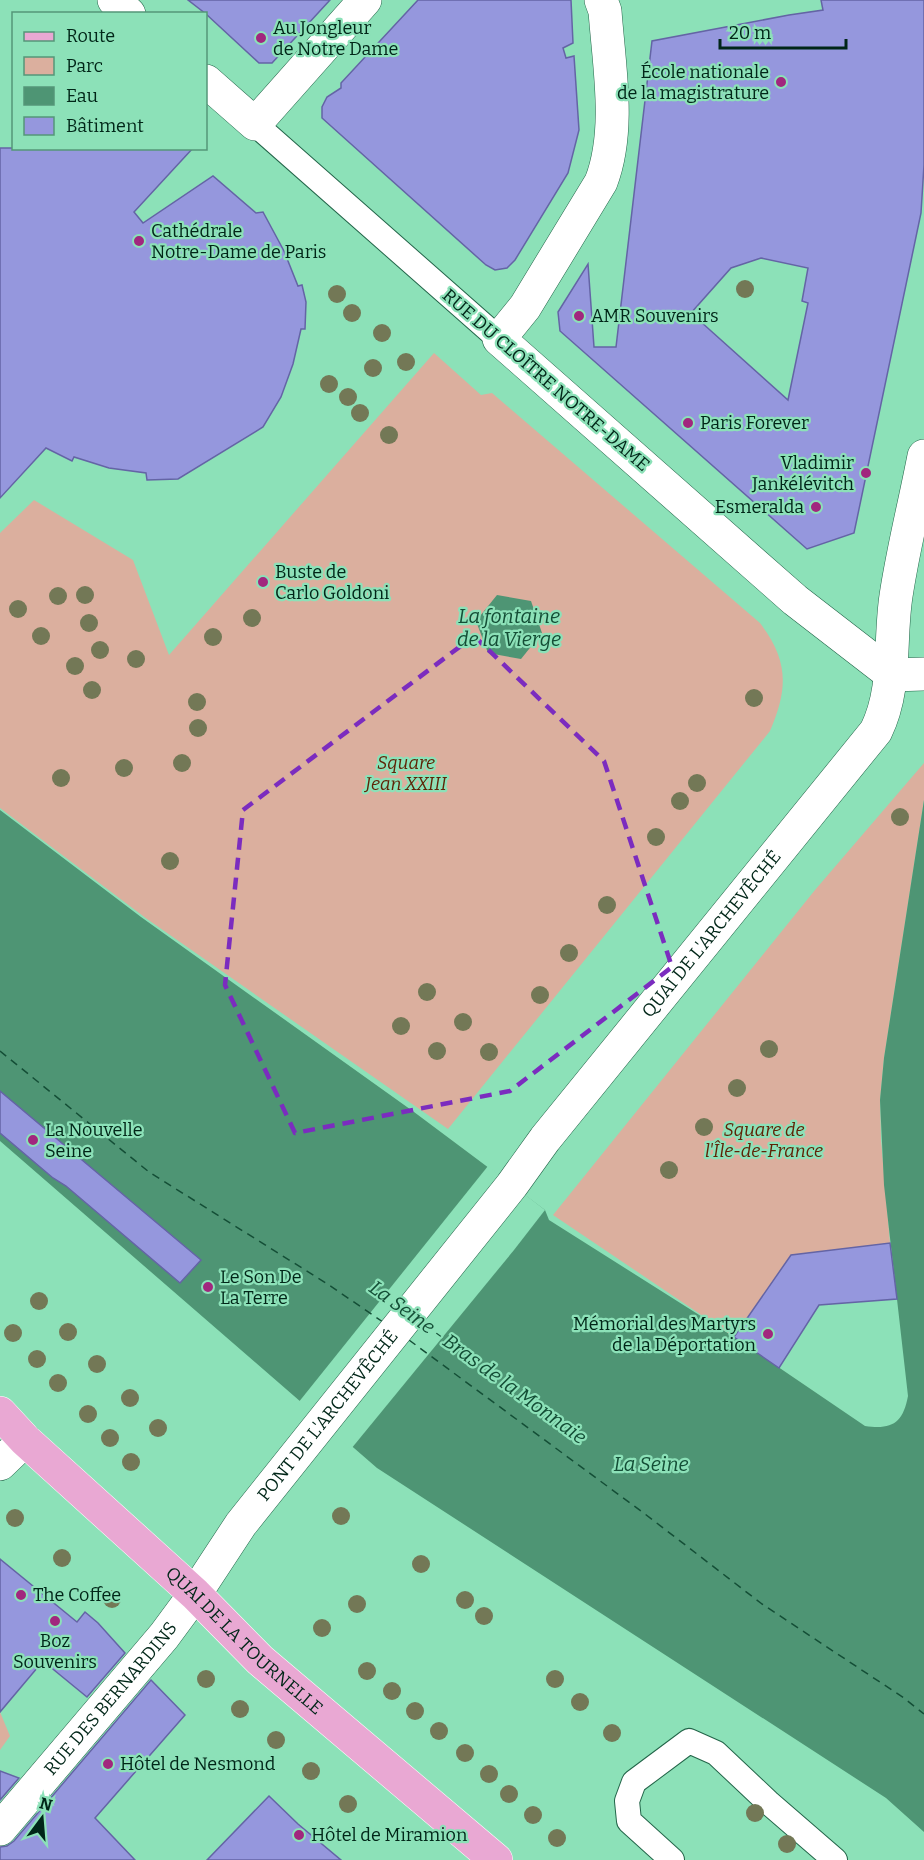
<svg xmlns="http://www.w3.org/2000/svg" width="924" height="1860" font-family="Bitter,serif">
	<rect width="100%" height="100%" fill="#8ce1b8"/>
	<g fill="#dbaf9e">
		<path d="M434 353 481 395 492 393 760 623C789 661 788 689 770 731L448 1129 147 919 0 808V533L34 500 133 560 169 655Z"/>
		<polygon points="924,763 924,800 884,1058 880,1100 881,1140 890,1243 791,1255 734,1337 553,1215 815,890"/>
		<polygon points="0,1712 10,1736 0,1750"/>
	</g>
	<g fill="#4e9574">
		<polygon points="497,595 531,601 542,633 521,659 488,653 476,621"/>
		<path d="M924 800V1832L886 1798 377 1468 0 1141V810L141 917 414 1112 545 1210 549 1220 734 1337 865 1426C892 1430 903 1423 908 1396L884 1185 880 1100 884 1058Z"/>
	</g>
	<polygon fill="#8ce1b8" points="488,1166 545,1210 514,1250 351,1449 298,1403"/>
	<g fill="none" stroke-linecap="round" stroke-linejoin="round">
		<g stroke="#144e36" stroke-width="1.5" stroke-dasharray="8 6" stroke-linecap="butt">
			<polyline points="0,1051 149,1172 329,1285 383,1322"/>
			<polyline points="409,1340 645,1514 762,1604 904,1698 924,1714"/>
		</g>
	</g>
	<g fill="#9597dd" stroke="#6464a5" stroke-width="1.5" fill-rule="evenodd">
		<polygon points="188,0 330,0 272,63 259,63 206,14"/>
		<polygon points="418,0 571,0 573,43 563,48 566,58 574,56 579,130 568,173 515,260 507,268 495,270 486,265 322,118 322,107 327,97 341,88 341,83"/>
		<path d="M821 0H924V165L921 213 854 533 807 549 560 331 558 312 588 264 594 347H616L652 41 789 15 823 10ZM761 258 808 268 802 301 808 303 788 400 691 313 731 268Z"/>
		<polygon points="0,148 193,148 134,212 143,223 213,176 256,213 263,212 284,251 298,286 302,285 306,302 305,329 301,329 293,364 281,397 263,427 178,479 147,480 146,473 109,468 74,457 72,461 46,448 0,498"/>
		<polygon points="0,1091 201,1260 180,1283 66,1186 53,1178 0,1133"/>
		<polygon points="890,1243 897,1299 819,1305 779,1368 734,1337 791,1255"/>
		<polygon points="0,1559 77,1622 85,1612 98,1623 125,1653 87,1697 43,1661 0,1712"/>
		<polygon points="151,1680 185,1715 95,1818 135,1860 0,1860 0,1847 7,1846 14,1841"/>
		<polygon points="0,1771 19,1778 0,1800"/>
		<polygon points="269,1796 298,1824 341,1860 207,1860"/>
	</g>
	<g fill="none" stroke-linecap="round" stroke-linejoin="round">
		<defs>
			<g id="service">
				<polyline points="255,124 499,339"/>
				<polyline points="672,1860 629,1821 627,1801 634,1782 689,1741 716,1753 768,1802 835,1860"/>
			</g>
			<g id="pedestrian">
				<polyline points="892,675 924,674"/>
				<polyline points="0,1464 25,1440"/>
			</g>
			<g id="minor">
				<polyline points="114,0 129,14"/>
				<path d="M601 0 605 11C609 66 621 130 601 182L525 307 499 339 795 600 892 675"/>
				<polyline points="206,81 255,124 365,0"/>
				<path id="s1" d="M0 1829 164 1636 195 1594 241 1524 512 1185 545 1139 876 731C897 688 889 642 896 596 903 549 915 503 924 456"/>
			</g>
			<g id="primary">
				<path id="s2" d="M0 1413 25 1440 195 1594 260 1660 496 1860"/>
			</g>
		</defs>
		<use href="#service" stroke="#236549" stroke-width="26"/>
		<use href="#pedestrian" stroke="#236549" stroke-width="34"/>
		<use href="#minor" stroke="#236549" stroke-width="34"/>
		<use href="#primary" stroke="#fff" stroke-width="34"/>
		<use href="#service" stroke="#fff" stroke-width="24"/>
		<use href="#pedestrian" stroke="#fff" stroke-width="33"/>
		<use href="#minor" stroke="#fff" stroke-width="33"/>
		<use href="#primary" stroke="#e9a8d3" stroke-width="33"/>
	</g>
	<g fill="#737856">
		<circle cx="745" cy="289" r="9"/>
		<circle cx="337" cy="294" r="9"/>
		<circle cx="352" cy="313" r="9"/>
		<circle cx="382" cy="333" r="9"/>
		<circle cx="406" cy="362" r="9"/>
		<circle cx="373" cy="368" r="9"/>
		<circle cx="329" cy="384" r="9"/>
		<circle cx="348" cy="397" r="9"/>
		<circle cx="360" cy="413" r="9"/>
		<circle cx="389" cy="435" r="9"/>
		<circle cx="85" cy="595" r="9"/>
		<circle cx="58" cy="596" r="9"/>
		<circle cx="18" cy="609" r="9"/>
		<circle cx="252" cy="618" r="9"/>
		<circle cx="89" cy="623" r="9"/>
		<circle cx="41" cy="636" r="9"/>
		<circle cx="213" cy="637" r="9"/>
		<circle cx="100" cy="650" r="9"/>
		<circle cx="136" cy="659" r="9"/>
		<circle cx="75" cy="666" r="9"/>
		<circle cx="92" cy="690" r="9"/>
		<circle cx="754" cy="698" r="9"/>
		<circle cx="197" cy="702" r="9"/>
		<circle cx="198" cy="728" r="9"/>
		<circle cx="182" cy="763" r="9"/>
		<circle cx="124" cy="768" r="9"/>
		<circle cx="61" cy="778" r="9"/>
		<circle cx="697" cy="783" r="9"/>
		<circle cx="680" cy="801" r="9"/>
		<circle cx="900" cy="817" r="9"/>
		<circle cx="656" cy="837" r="9"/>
		<circle cx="170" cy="861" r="9"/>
		<circle cx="607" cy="905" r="9"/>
		<circle cx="569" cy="953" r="9"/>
		<circle cx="427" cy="992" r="9"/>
		<circle cx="540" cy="995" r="9"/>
		<circle cx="463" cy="1022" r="9"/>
		<circle cx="401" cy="1026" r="9"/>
		<circle cx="769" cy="1049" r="9"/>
		<circle cx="437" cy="1051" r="9"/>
		<circle cx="489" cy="1052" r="9"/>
		<circle cx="737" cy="1088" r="9"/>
		<circle cx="704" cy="1127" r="9"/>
		<circle cx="669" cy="1170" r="9"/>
		<circle cx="39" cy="1301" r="9"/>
		<circle cx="68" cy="1332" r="9"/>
		<circle cx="13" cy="1333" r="9"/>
		<circle cx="37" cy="1359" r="9"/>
		<circle cx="97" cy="1364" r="9"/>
		<circle cx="58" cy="1383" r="9"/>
		<circle cx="130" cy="1398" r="9"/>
		<circle cx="88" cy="1414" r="9"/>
		<circle cx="158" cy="1428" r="9"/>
		<circle cx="110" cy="1438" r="9"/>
		<circle cx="131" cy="1462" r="9"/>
		<circle cx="341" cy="1516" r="9"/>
		<circle cx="15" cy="1518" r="9"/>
		<circle cx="62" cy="1558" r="9"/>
		<circle cx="421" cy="1564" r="9"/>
		<circle cx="112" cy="1599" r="9"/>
		<circle cx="465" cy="1600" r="9"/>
		<circle cx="357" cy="1604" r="9"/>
		<circle cx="484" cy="1616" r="9"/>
		<circle cx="322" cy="1628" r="9"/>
		<circle cx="367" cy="1671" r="9"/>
		<circle cx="206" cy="1679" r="9"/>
		<circle cx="555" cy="1679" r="9"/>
		<circle cx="392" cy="1691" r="9"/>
		<circle cx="580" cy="1702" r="9"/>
		<circle cx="240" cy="1709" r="9"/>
		<circle cx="415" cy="1711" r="9"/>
		<circle cx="439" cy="1731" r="9"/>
		<circle cx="612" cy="1733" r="9"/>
		<circle cx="276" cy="1740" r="9"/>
		<circle cx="465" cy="1753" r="9"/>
		<circle cx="311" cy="1771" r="9"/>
		<circle cx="489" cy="1774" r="9"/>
		<circle cx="509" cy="1794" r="9"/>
		<circle cx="348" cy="1804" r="9"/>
		<circle cx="755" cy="1813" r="9"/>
		<circle cx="533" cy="1815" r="9"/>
		<circle cx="557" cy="1838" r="9"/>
		<circle cx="787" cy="1844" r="9"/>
	</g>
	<path fill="none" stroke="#7b2cbf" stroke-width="4.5" stroke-dasharray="12 8" stroke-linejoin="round" d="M474 636 604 761 672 967 510 1091 295 1133 225 985 243 810Z"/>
	<g fill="#a1277e" stroke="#8ce1b8" stroke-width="2">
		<circle cx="261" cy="38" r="6"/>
		<circle cx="781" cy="82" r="6"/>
		<circle cx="139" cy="241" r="6"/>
		<circle cx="579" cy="316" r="6"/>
		<circle cx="688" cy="423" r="6"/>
		<circle cx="866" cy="473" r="6"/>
		<circle cx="816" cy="507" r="6"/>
		<circle cx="263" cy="582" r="6"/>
		<circle cx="33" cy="1140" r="6"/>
		<circle cx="208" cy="1287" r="6"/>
		<circle cx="768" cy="1334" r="6"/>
		<circle cx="21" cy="1595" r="6"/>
		<circle cx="55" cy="1621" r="6"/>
		<circle cx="108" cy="1764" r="6"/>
		<circle cx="299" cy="1835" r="6"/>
	</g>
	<g text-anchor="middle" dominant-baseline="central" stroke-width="4.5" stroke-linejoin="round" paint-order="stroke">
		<g font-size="18" fill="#012618" stroke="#8ce1b8" text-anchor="start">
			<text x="273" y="28">Au Jongleur<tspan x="273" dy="21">de Notre Dame</tspan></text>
			<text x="769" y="72" text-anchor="end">École nationale<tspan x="769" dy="21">de la magistrature</tspan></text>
			<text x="151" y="231">Cathédrale<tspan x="151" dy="21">Notre-Dame de Paris</tspan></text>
			<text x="591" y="316">AMR Souvenirs</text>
			<text x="700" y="423">Paris Forever</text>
			<text x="854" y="463" text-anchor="end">Vladimir<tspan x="854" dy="21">Jankélévitch</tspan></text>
			<text x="804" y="507" text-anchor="end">Esmeralda</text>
			<text x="275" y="572">Buste de<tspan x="275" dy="21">Carlo Goldoni</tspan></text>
			<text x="45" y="1130">La Nouvelle<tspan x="45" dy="21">Seine</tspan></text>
			<text x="220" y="1277">Le Son De<tspan x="220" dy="21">La Terre</tspan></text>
			<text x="756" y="1324" text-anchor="end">Mémorial des Martyrs<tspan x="756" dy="21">de la Déportation</tspan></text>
			<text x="33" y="1595">The Coffee</text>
			<text x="55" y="1641" text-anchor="middle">Boz<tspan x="55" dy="21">Souvenirs</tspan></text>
			<text x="120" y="1764">Hôtel de Nesmond</text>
			<text x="311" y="1835">Hôtel de Miramion</text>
		</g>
		<g font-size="18" fill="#012618" stroke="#8ce1b8">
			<text transform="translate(546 380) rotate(41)">RUE DU CLOÎTRE NOTRE-DAME</text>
			<text stroke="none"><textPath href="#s1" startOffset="1144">QUAI DE L'ARCHEVÊCHÉ</textPath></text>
			<text stroke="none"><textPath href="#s1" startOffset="528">PONT DE L'ARCHEVÊCHÉ</textPath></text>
			<text stroke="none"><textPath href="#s2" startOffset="334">QUAI DE LA TOURNELLE</textPath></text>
			<text stroke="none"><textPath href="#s1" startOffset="171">RUE DES BERNARDINS</textPath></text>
		</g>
		<g font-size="18" font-style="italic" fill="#5f2306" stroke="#8ce1b8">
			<text x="406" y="763">Square<tspan x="406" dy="21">Jean XXIII</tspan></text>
			<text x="764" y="1130">Square de<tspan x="764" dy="21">l'Île-de-France</tspan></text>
		</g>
		<g font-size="20" font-style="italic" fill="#144e36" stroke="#8ce1b8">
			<text x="509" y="616">La fontaine<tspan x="509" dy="23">de la Vierge</tspan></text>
			<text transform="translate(478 1362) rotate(36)">La Seine - Bras de la Monnaie</text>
			<text x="651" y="1464">La Seine</text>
		</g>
	</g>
	<rect x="12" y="12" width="195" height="138" fill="#8ce1b8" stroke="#549678" stroke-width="1.5"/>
	<rect x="24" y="32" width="30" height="9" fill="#e9a8d3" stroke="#549678" stroke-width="1.5"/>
	<text x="66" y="42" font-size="18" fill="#012618">Route</text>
	<rect x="24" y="57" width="30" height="18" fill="#dbaf9e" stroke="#549678" stroke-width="1.5"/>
	<text x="66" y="72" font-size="18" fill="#012618">Parc</text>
	<rect x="24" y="87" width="30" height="18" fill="#4e9574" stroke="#549678" stroke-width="1.5"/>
	<text x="66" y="102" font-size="18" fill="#012618">Eau</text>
	<rect x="24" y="117" width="30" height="18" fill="#9597dd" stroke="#549678" stroke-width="1.5"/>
	<text x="66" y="132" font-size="18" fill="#012618">Bâtiment</text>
	<g transform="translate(42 1818) rotate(16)" stroke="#8ce1b8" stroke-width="4.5" paint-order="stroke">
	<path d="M0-4.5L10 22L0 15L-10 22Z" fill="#012618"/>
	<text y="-9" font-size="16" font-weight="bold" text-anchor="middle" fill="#012618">N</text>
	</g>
	<path d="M720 39v9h126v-9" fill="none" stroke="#012618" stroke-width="3"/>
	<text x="729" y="39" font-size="18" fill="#012618" stroke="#8ce1b8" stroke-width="4.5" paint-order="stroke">20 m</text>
</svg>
